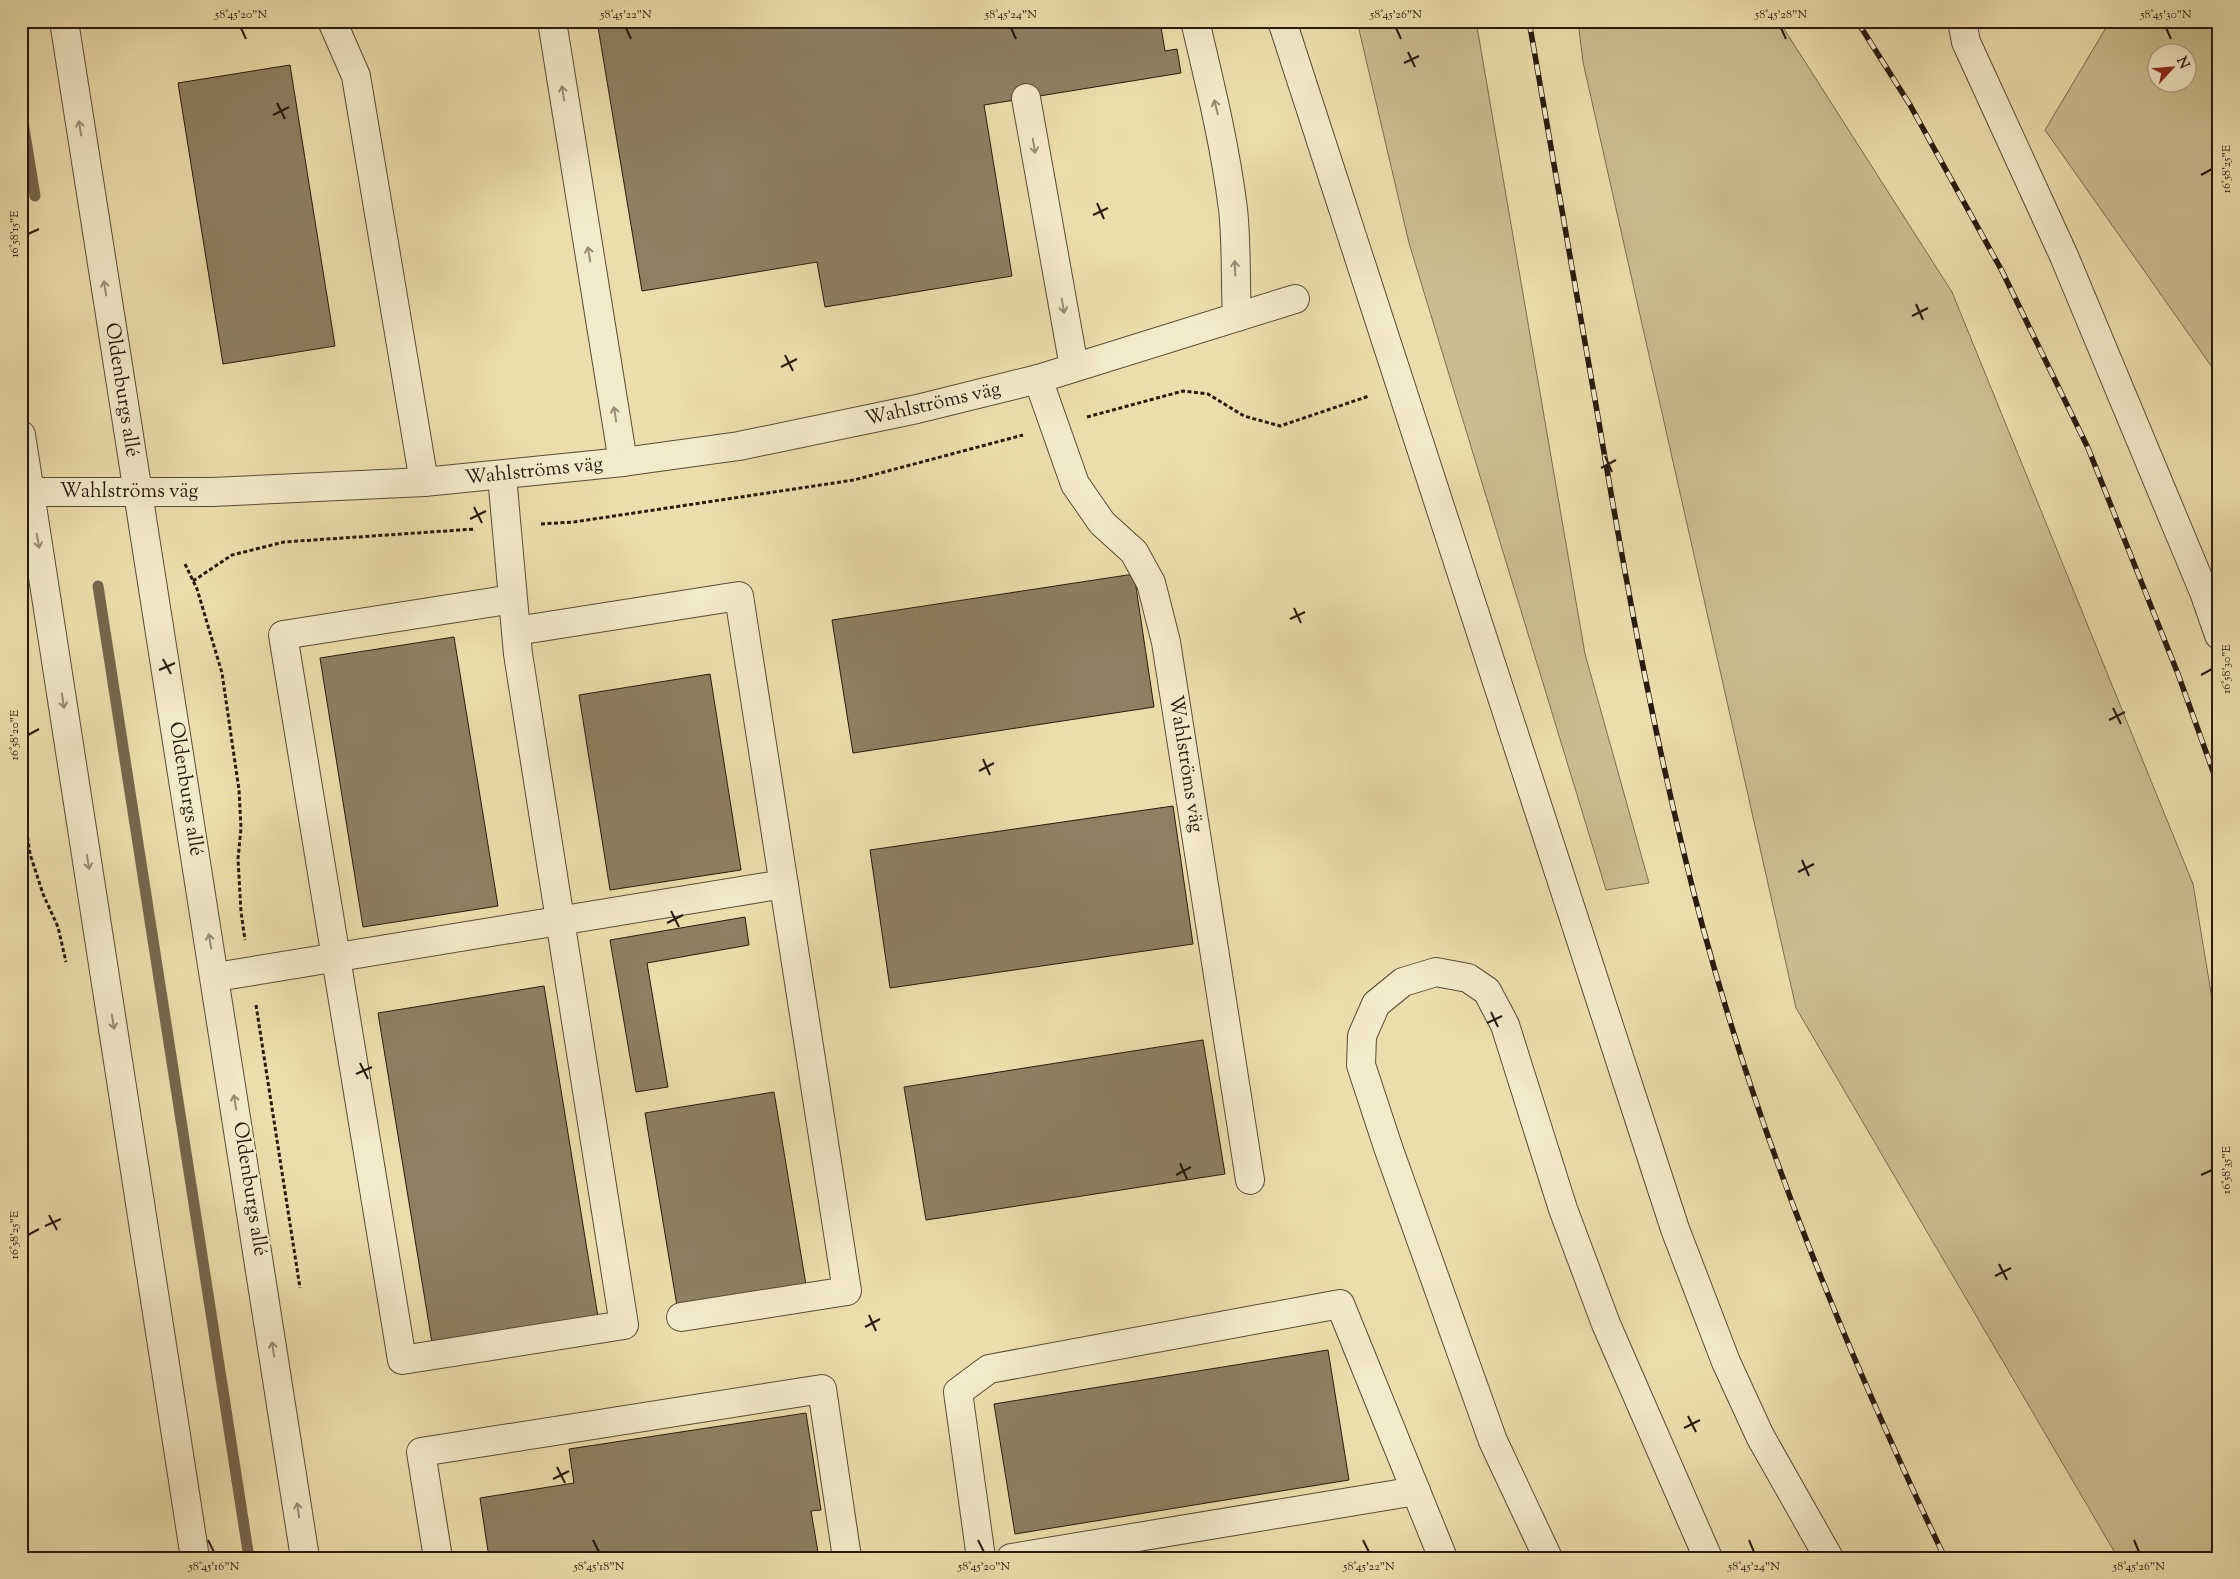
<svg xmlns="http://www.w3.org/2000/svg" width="2240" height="1579" font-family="'Sorts Mill Goudy',serif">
	<rect width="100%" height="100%" fill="#ecdeac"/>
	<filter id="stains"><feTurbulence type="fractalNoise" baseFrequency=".004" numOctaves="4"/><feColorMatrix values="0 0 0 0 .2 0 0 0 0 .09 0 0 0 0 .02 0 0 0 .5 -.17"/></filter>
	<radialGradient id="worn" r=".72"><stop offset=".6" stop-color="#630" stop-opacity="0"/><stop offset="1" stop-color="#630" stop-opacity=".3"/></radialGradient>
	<g fill="#cbbd91" stroke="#7a6c50" fill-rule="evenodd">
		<polygon points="1357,21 1476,21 1585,654 1649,883 1606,890 1409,243"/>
		<polygon points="1578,21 1779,21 1952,292 2193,884 2219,1041 2219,1558 2118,1558 1796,1008 1583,62"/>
		<path d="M2110 21H2219V377L2045 130ZM2158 52H2188V82H2158Z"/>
	</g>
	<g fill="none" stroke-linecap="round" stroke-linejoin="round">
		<g stroke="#75674d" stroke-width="11">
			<polyline points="21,110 35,196"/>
			<polyline points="98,586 249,1558"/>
		</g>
	</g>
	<g fill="#8e8061" stroke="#281a0f">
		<polygon points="597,21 1160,21 1165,51 1177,49 1181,73 984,105 1012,276 825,307 817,262 642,291"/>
		<polygon points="290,65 335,346 223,364 178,83"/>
		<polygon points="1134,574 1154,707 853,753 832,620"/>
		<polygon points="454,637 498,906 363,927 320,658"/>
		<polygon points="710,674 741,870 610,890 579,695"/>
		<polygon points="1173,806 1193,944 890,988 870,850"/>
		<polygon points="745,917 749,945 647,963 668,1087 636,1092 610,940"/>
		<polygon points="544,986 598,1317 432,1343 378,1013"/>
		<polygon points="1203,1040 1225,1174 926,1220 904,1087"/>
		<polygon points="774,1092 806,1285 677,1306 645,1113"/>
		<polygon points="1328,1350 1349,1480 1015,1534 994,1404"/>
		<polygon points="806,1413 821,1510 811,1511 819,1558 489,1558 480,1498 574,1483 569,1449"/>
	</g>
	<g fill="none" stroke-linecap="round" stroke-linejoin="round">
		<defs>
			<g id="minor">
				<path d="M64 21C143 534 226 1045 305 1558"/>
				<polyline points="332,21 356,76 424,482"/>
				<polyline points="552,21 623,462"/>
				<path d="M1195 21C1210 84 1225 145 1233 209 1237 245 1235 281 1237 317"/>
				<polyline points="1282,21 1675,1229 1726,1362 1760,1436 1829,1558"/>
				<polyline points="1962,21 1966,42 2064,256 2204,592 2219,635"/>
				<polyline points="1026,98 1074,367"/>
				<polyline points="1038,379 1075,484 1102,523 1134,552 1151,583 1166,642 1250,1180"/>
				<polyline points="21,435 195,1558"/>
				<polyline points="502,476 518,654 624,1325 402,1360 283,635 513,599"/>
				<polyline points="21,492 212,492 424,482 623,462 739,446 917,409 1038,379 1295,299"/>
				<polyline points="516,631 739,596 847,1291 681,1317"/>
				<polyline points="216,977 784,884"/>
				<polyline points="438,1558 421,1452 822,1389 847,1558"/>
				<polyline points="981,1558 958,1392 989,1369 1340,1304 1443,1558"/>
				<polyline points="1011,1558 1416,1491"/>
				<polyline points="1548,1558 1493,1441 1389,1150 1361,1065 1362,1036 1376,1004 1403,982 1436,972 1468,978 1487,991 1505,1025 1563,1209 1606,1324 1708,1558"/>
			</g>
		</defs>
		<use href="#minor" stroke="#594b36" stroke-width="30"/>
		<g stroke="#281a0f" stroke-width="3" stroke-dasharray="4 2.5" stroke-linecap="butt">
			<polyline points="1087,417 1183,391 1208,394 1244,416 1280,426 1369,396"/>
			<polyline points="541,524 574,522 854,480 1023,435"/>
			<polyline points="185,564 197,589 222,673 239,790 241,828 238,859 241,912 245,940"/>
			<polyline points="193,581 232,555 284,542 475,529"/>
			<polyline points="21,792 30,854 43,894 58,927 66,962"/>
			<polyline points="256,1005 300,1288"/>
		</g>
		<use href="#minor" stroke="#f3eac9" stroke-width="28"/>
		<defs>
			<g id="rail">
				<path d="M1529 21C1552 153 1575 285 1598 417 1627 589 1658 760 1703 928 1762 1146 1848 1355 1945 1558"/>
				<polyline points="1857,21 1910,105 2002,271 2088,448 2178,674 2219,788"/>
			</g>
		</defs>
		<use href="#rail" stroke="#281a0f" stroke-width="5.5"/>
		<use href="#rail" stroke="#f3eac9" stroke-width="4" stroke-dasharray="11" stroke-linecap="butt"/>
	</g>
	<defs><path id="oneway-shaft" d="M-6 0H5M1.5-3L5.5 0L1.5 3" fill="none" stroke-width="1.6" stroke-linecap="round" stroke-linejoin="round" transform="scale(1.25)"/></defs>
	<g stroke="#988c75">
		<use href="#oneway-shaft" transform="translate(563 93) rotate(-99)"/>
		<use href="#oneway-shaft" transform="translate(1216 107) rotate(-104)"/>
		<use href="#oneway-shaft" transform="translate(80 128) rotate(-99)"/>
		<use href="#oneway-shaft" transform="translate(1034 146) rotate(80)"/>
		<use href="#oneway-shaft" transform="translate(589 254) rotate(-99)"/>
		<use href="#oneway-shaft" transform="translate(1235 268) rotate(-92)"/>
		<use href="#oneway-shaft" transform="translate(105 288) rotate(-99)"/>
		<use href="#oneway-shaft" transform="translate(1063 306) rotate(80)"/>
		<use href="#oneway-shaft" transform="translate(615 414) rotate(-99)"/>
		<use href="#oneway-shaft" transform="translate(38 541) rotate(80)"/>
		<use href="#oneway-shaft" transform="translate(63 701) rotate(81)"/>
		<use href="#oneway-shaft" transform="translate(88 862) rotate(81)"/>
		<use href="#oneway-shaft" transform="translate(210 941) rotate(-99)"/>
		<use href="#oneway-shaft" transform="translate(113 1022) rotate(81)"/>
		<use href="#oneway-shaft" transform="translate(235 1102) rotate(-99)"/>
		<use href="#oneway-shaft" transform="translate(273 1349) rotate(-99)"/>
		<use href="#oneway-shaft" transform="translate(298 1510) rotate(-99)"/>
	</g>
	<path fill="none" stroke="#281a0f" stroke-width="2" d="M241 28 246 39M626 28 631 39M1011 28 1016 39M1396 28 1401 39M1781 28 1786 39M2166 28 2171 39M1408 52 1415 67M1404 63 1419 56M277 103 285 119M273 115 289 107M2201 175 2212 169M1097 203 1104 219M1093 215 1108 208M28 234 39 229M1916 304 1923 320M1912 316 1928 308M785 355 793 371M781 367 797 359M1605 456 1612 472M1601 468 1616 460M474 507 482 523M470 519 486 511M1294 608 1301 623M1290 619 1305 612M163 659 171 674M159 670 175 663M2201 675 2212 669M2113 708 2121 724M2109 720 2125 712M28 735 39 729M983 759 990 775M979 771 994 763M1802 860 1809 876M1798 872 1814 864M671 911 679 927M667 923 683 915M1491 1012 1498 1027M1487 1023 1502 1016M360 1063 368 1079M356 1074 372 1067M1180 1163 1187 1179M1176 1175 1191 1167M2201 1175 2212 1170M49 1215 57 1230M45 1226 61 1219M28 1235 39 1229M1999 1264 2007 1280M1995 1276 2011 1268M869 1315 876 1331M865 1327 880 1319M1688 1416 1696 1432M1684 1428 1700 1420M557 1467 565 1483M553 1479 569 1471M208 1540 214 1552M593 1540 599 1552M978 1540 984 1552M1363 1540 1369 1552M1749 1540 1754 1552M2134 1540 2139 1552"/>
	<g text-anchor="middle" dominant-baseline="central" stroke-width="5" stroke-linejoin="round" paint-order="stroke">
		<g font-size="20" fill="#281a0f" stroke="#f3eac9">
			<text transform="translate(121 390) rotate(81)">Oldenburgs allé</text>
			<text transform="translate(933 405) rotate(-13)">Wahlströms väg</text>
			<text transform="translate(534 472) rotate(-6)">Wahlströms väg</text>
			<text x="129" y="492">Wahlströms väg</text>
			<text transform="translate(1185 764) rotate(81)">Wahlströms väg</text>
			<text transform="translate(185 789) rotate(81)">Oldenburgs allé</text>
			<text transform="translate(249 1189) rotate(81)">Oldenburgs allé</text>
		</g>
	</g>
	<rect width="2240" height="1579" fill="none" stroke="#ecdeac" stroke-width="55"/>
	<g transform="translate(2172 68) rotate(64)"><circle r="24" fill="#f3eac9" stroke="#a2977f"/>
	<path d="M0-4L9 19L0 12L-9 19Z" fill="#8f2418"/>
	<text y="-8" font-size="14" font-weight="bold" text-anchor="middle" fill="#281a0f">N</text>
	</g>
	<rect x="28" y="28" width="2184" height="1524" fill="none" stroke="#281a0f" stroke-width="2"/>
	<g font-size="12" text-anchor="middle" fill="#281a0f">
		<text x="241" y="18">58°45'20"N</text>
		<text x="626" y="18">58°45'22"N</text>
		<text x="1011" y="18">58°45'24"N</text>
		<text x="1396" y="18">58°45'26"N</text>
		<text x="1781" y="18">58°45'28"N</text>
		<text x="2166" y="18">58°45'30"N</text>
		<text transform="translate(2226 169) rotate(-90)" y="4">16°58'25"E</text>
		<text transform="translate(14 234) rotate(-90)" y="4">16°58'15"E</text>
		<text transform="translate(2226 669) rotate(-90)" y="4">16°58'30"E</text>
		<text transform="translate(14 735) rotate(-90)" y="4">16°58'20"E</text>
		<text transform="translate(2226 1170) rotate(-90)" y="4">16°58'35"E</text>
		<text transform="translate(14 1235) rotate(-90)" y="4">16°58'25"E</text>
		<text x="214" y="1570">58°45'16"N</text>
		<text x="599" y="1570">58°45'18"N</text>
		<text x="984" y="1570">58°45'20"N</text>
		<text x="1369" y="1570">58°45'22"N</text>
		<text x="1754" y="1570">58°45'24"N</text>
		<text x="2139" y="1570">58°45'26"N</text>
	</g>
	<rect width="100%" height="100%" filter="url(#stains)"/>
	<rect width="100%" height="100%" fill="url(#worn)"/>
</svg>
